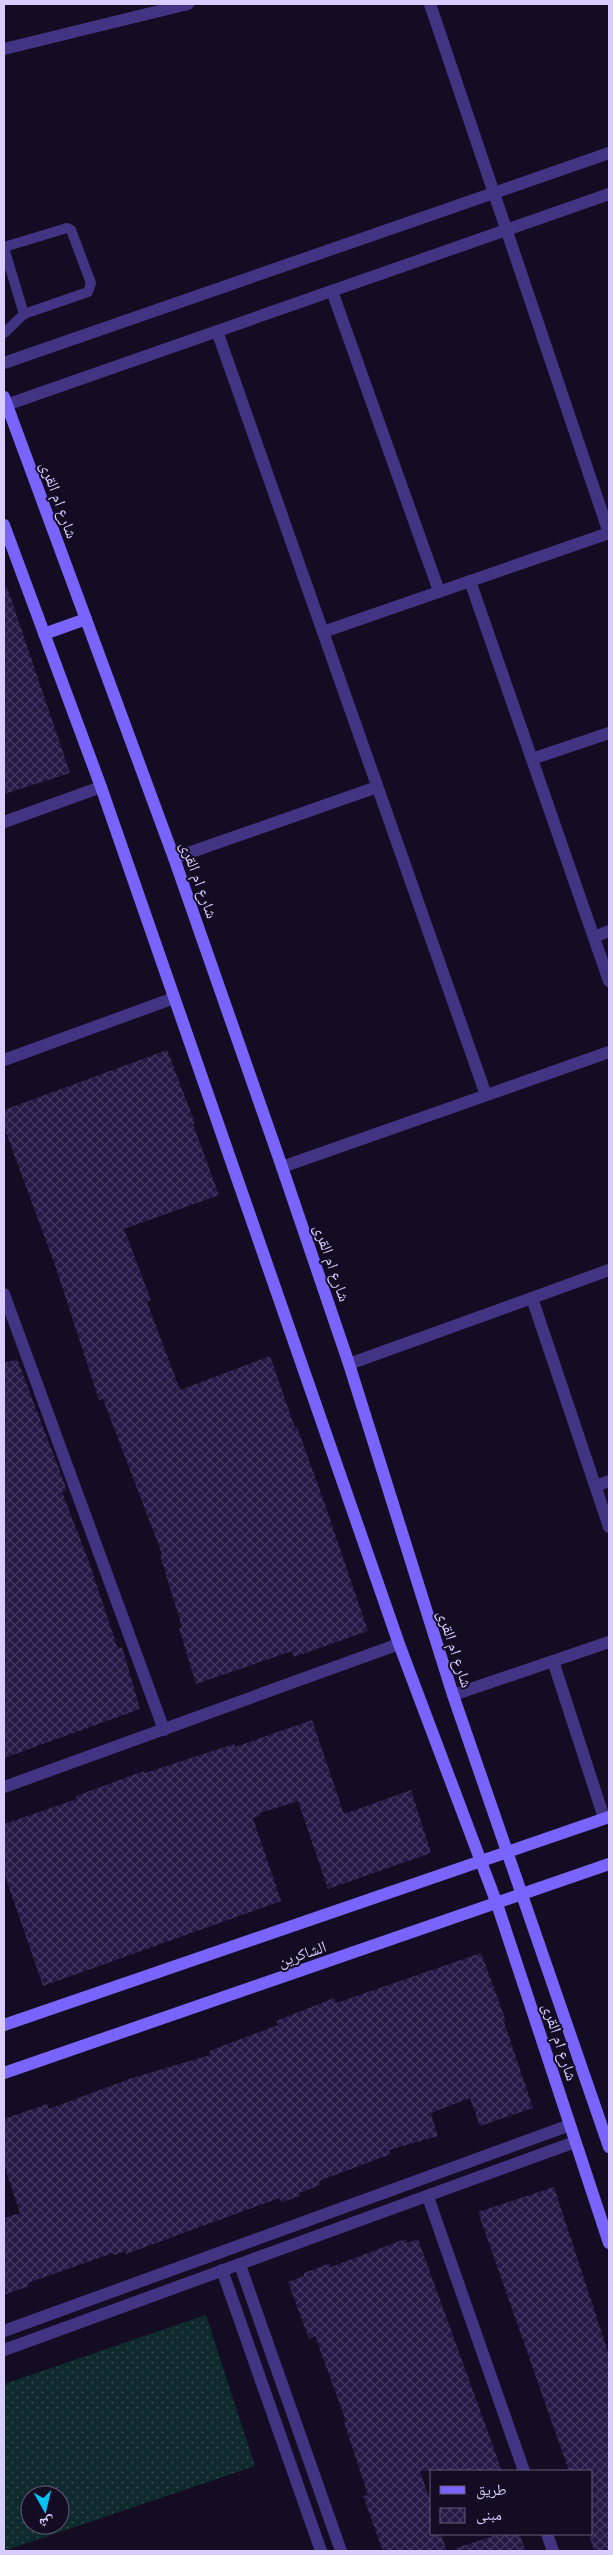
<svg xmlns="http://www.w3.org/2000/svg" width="613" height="2555" font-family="'Fira Sans','Noto Naskh Arabic',sans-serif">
	<defs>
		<pattern id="grass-dots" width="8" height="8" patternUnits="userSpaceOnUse" patternTransform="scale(1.25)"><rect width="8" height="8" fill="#0f2a2c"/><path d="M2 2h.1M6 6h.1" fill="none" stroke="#31484c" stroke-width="1.8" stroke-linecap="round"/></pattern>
		<pattern id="building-cross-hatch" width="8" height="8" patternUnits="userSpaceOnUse" patternTransform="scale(1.25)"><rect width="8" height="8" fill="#261844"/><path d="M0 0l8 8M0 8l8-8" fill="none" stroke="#453860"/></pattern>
	</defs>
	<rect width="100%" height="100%" fill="#130c22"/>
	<path fill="url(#grass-dots)" fill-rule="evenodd" d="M206 2315 255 2466 4 2551V2384ZM30 2495H60V2525H30Z"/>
	<g fill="url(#building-cross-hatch)">
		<polygon points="4,587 7,587 70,773 4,794"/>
		<polygon points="167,1050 195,1123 193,1124 219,1195 124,1229 151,1300 147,1302 180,1390 270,1356 295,1428 297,1427 322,1496 368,1631 294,1657 292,1651 196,1684 179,1628 182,1627 160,1555 162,1554 103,1399 99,1400 56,1268 4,1127 4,1110"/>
		<polygon points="17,1359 67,1490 62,1492 89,1562 118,1649 122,1647 140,1709 4,1758 4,1363"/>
		<polygon points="312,1720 344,1814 411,1790 431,1853 328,1889 298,1801 260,1813 261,1815 253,1818 281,1901 43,1986 4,1873 4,1824 77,1799 76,1796 144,1771 145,1773 234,1744 235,1747"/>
		<polygon points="481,1953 506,2021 504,2022 533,2108 480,2126 470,2098 431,2113 438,2136 389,2150 391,2154 319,2181 320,2185 299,2193 301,2196 282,2202 279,2198 126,2254 126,2251 114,2255 113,2253 28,2283 29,2286 4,2295 4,2218 20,2213 4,2165 4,2119 47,2104 49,2109 132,2078 210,2055 209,2051 278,2025 276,2021 334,1998 336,2003"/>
		<polygon points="554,2187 609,2355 609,2551 594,2551 589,2534 592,2534 592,2471 569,2471 478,2212"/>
		<polygon points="405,2239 407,2243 418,2239 502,2471 420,2471 432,2506 432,2534 441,2534 447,2551 383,2551 363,2496 368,2495 344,2422 346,2421 315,2336 309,2339 288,2282 304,2276 304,2273 330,2263 331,2267"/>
		<polygon points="500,2534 519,2534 526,2551 457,2551 456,2548"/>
	</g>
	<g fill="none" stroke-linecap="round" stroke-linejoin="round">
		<g stroke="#413583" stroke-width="10">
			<polyline points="4,247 67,228 71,230 91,283 88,292 24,314"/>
			<polyline points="4,248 24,314 4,333"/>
		</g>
		<g stroke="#413583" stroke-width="12">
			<polyline points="430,4 609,533"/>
			<polyline points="4,49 188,4"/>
			<polyline points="332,291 439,591"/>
			<polyline points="217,331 486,1095"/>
			<polyline points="4,363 609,153"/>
			<polyline points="6,405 609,194"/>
			<polyline points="470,581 609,981"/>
			<polyline points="323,632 609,533"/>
			<polyline points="532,759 609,733"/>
			<polyline points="4,822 101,787"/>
			<polyline points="174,858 377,787"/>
			<polyline points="594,937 609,931"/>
			<polyline points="4,1060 174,998"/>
			<polyline points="282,1167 609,1052"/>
			<polyline points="4,1294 164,1730"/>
			<polyline points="532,1298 609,1527"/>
			<polyline points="349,1364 609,1270"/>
			<polyline points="596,1486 609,1481"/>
			<polyline points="553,1661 604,1818"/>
			<polyline points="453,1695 609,1642"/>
			<polyline points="4,1787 399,1644"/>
			<polyline points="428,2197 524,2471"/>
			<polyline points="240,2265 341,2551"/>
			<polyline points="222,2270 321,2551"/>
			<polyline points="4,2331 570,2125"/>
			<polyline points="4,2350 575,2142"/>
			<polyline points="547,2534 553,2551"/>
		</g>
		<g stroke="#7a64ff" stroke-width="12">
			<polyline points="4,397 174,858 282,1167 349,1364 453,1695 609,2147"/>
			<polyline points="4,525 101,787 399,1644 497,1904 609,2243"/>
			<polyline points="44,634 86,619"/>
			<polyline points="4,2025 609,1817"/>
			<polyline points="4,2073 609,1864"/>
		</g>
	</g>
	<g text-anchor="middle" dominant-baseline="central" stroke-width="4" stroke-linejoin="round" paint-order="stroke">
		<g font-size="16" fill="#d9cdff" stroke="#130c22">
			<text transform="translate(59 500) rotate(70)">شارع ام القرى</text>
			<text transform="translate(199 880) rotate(70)">شارع ام القرى</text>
			<text transform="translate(332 1263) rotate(71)">شارع ام القرى</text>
			<text transform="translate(455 1649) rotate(72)">شارع ام القرى</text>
			<text transform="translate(302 1954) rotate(-19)">الشاكرين</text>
			<text transform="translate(560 2042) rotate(72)">شارع ام القرى</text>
		</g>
	</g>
	<rect width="613" height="2555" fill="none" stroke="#d9cdff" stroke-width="10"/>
	<rect x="430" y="2470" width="162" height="65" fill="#130c22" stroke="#62597a"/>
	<rect x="440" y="2486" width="25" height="8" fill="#7a64ff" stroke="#62597a"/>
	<text x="476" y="2495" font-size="15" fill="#d9cdff">طريق</text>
	<rect x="440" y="2508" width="25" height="15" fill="url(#building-cross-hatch)" stroke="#62597a"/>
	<text x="476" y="2520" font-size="15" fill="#d9cdff">مبنى</text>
	<g transform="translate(45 2510) rotate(172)"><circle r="24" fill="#130c22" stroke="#62597a"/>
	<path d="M0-4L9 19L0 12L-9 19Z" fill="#00c2f8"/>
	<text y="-8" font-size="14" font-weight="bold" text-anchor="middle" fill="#d9cdff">ش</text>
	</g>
</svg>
